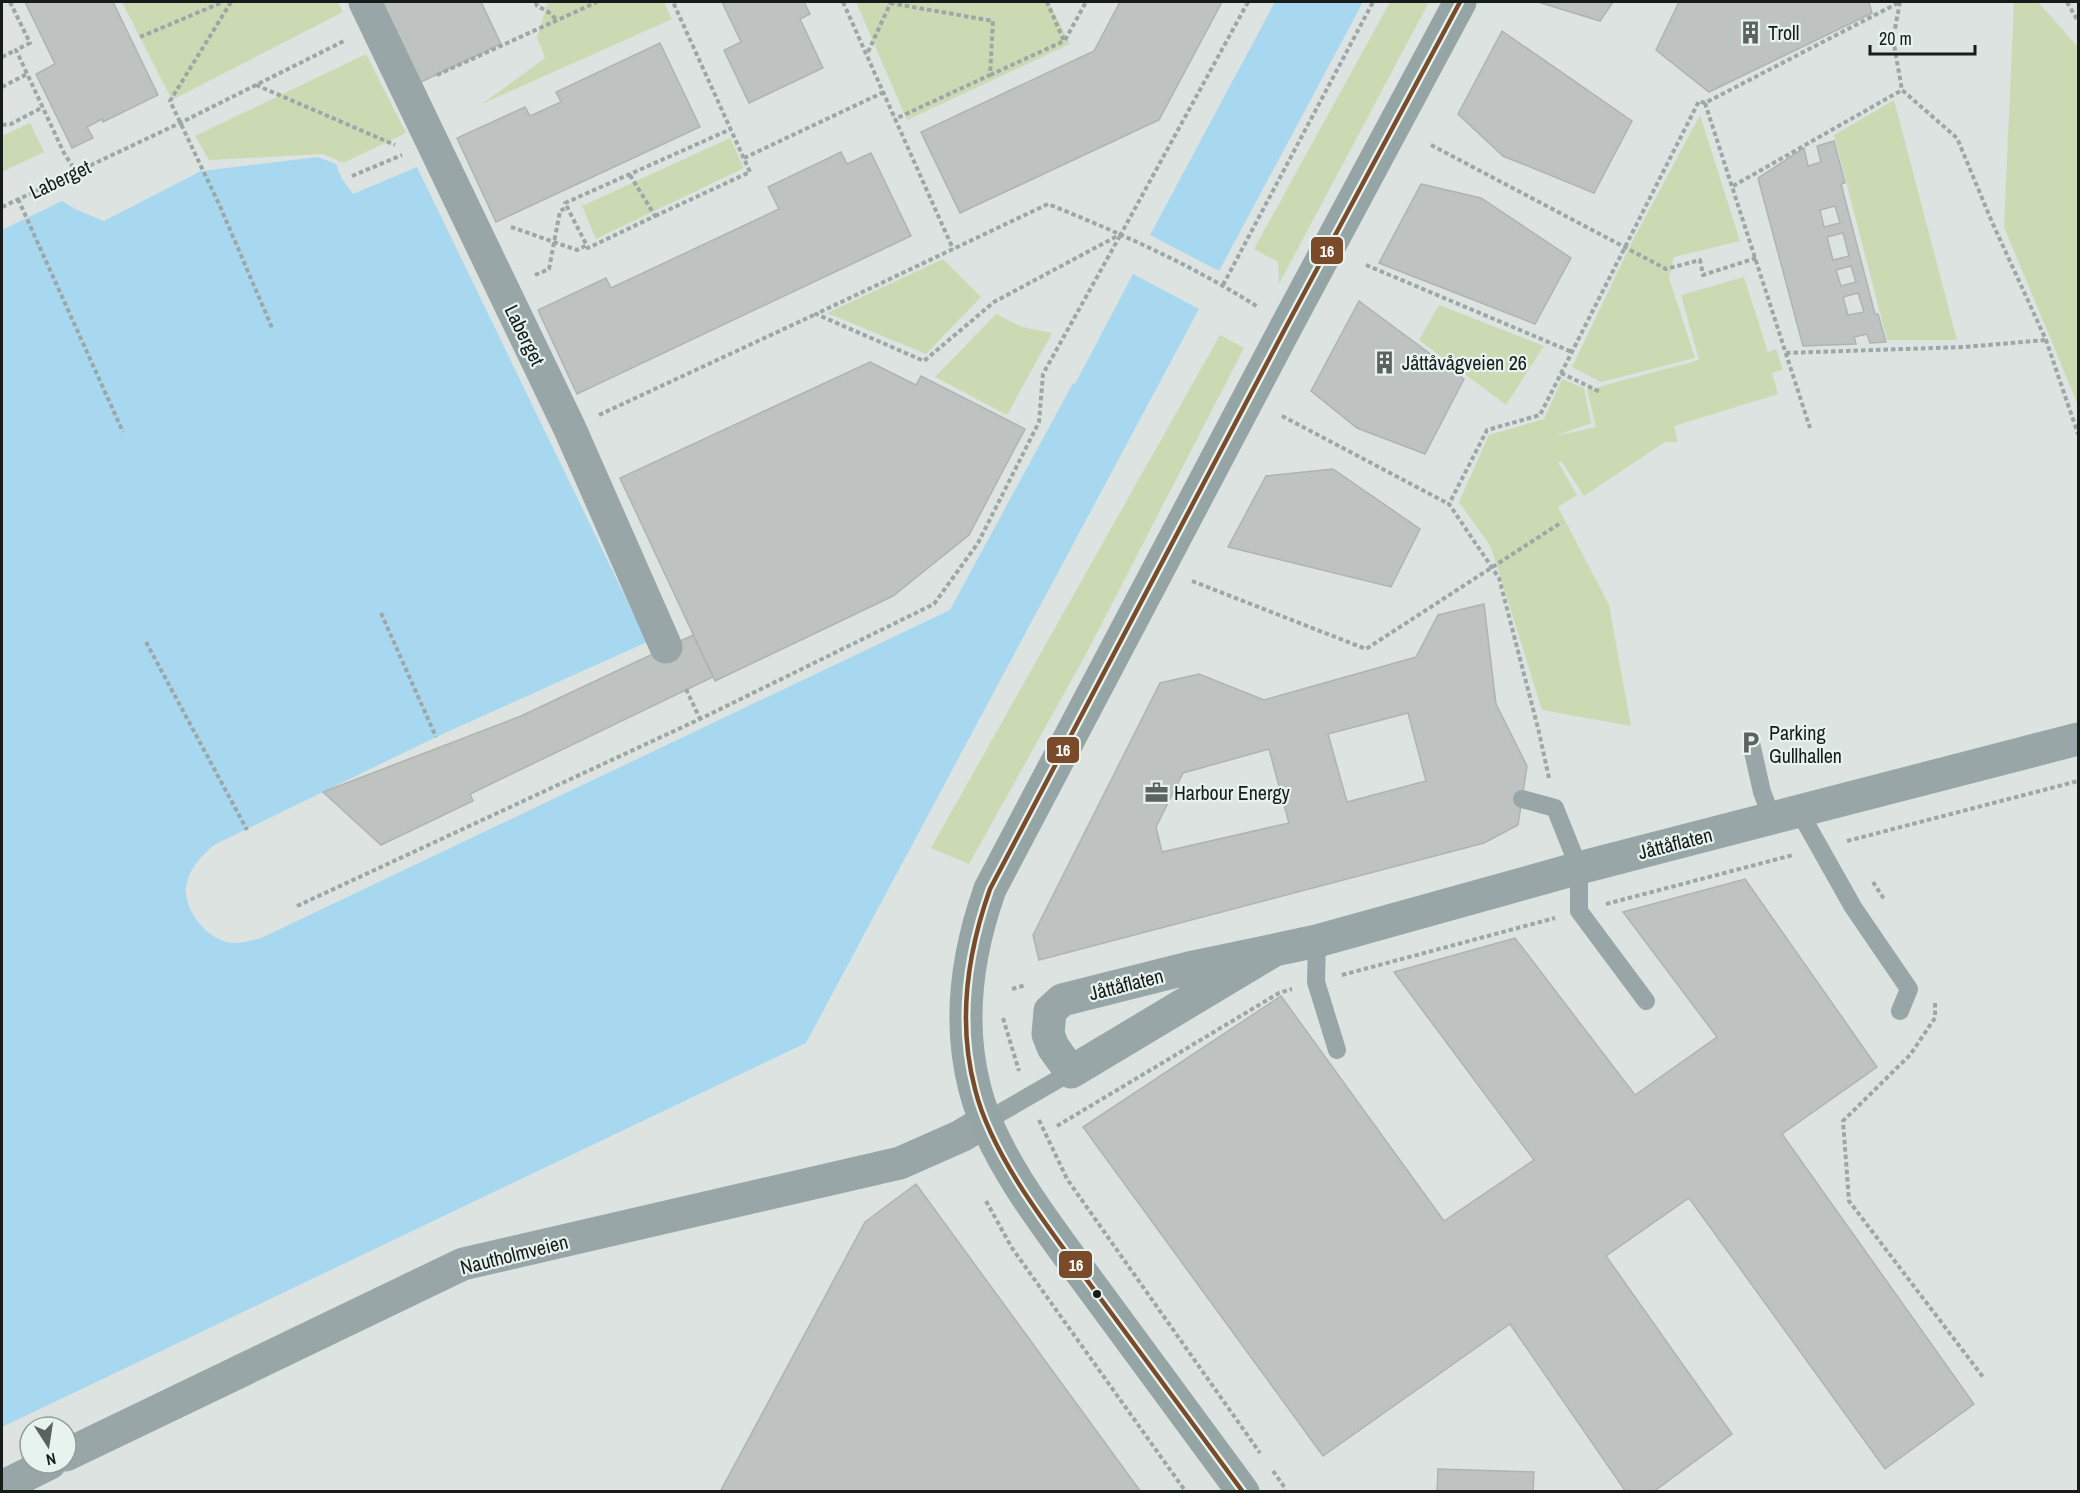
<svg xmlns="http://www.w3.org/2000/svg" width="2080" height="1493" font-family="'Archivo Narrow',sans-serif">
	<rect width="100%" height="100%" fill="#dce3e1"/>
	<g fill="#ccdab4">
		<polygon points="122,2 338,2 343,12 172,100"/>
		<polygon points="548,2 664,2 672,19 482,104 545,58 537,38"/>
		<polygon points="856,2 1049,2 1070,44 907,120"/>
		<polygon points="1390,2 1429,2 1279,284 1278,262 1254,249"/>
		<polygon points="2014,2 2038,2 2078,47 2078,405 2004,227"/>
		<polygon points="366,54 406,133 343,163 323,154 209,160 195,136"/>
		<polygon points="1894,100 1957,340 1887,340 1834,135"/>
		<polygon points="1700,115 1740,241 1674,257 1669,278 1695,358 1601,382 1572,367 1632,242"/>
		<polygon points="30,123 44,152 2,172 2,136"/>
		<polygon points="730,138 744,168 596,239 582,206"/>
		<polygon points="943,259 981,297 926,354 827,313"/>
		<polygon points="1744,277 1768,352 1776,349 1783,370 1772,373 1778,394 1674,426 1678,442 1665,442 1584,496 1562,462 1558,462 1577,495 1558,507 1609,605 1631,726 1542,710 1491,547 1459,502 1489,435 1544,419 1562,379 1584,388 1591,423 1555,436 1596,427 1587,390 1699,360 1681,295"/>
		<polygon points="1439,305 1544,346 1506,405 1419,340"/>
		<polygon points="996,314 1022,327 1052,333 1007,415 935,377"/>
		<polygon points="1220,335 1244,348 1085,656 969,864 931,848"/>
	</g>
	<g fill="#a8d8f0">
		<polygon points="1275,2 1363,2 1219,271 1150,235"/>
		<path d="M318 157 336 164 342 179 353 194 417 167 647 642 436 737 214 845C201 857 188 869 186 888 184 912 210 943 235 943 243 943 251 940 259 939L950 610 1073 383 1075 384 1133 274 1199 309 806 1043 2 1427V230L62 201 75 209 104 221 201 171Z"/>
	</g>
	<g fill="#bec3c1" stroke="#afb4b2" stroke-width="1.5" fill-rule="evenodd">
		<polygon points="25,2 113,2 158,95 103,122 102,119 87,127 93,138 72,148 36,74 55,64"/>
		<polygon points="380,2 481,2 501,44 419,83"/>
		<polygon points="722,2 804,2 810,14 800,19 823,68 749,103 724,50 741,42"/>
		<polygon points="1120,2 1222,2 1159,120 960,213 921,132 1094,51"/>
		<polygon points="1538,2 1613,2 1600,21"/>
		<polygon points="1679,2 1869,2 1872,13 1709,92 1656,50"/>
		<polygon points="1502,31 1632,121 1594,193 1503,156 1458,114"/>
		<polygon points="660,43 700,127 496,222 457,138 525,107 530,116 561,102 556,92"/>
		<path d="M1834 141 1845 183 1841 184 1875 314H1878L1886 342 1870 343 1867 334 1854 337 1856 344 1803 346 1758 178 1804 148 1808 166 1821 162 1817 146ZM1835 206 1840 223 1824 227 1820 210ZM1843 233 1849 256 1833 260 1827 237ZM1851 266 1856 282 1841 286 1836 270ZM1858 293 1864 312 1848 315 1843 297Z"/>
		<polygon points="841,152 847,164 871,153 911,236 577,394 538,310 606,278 611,288 779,209 768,187"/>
		<polygon points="1421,184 1481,198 1571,258 1535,324 1379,263"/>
		<polygon points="1359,301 1464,379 1425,454 1357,428 1311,391"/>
		<polygon points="870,362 916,385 921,376 1025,429 969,535 893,596 715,681 620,478"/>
		<polygon points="1333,469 1420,529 1391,587 1228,547 1266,476"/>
		<path d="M1484 604 1496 704 1527 766 1518 825 1484 843 1039 960 1033 935 1160 683 1199 674 1264 700 1416 657 1438 615ZM1408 713 1426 781 1347 802 1328 734ZM1269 749 1289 823 1162 852 1156 827 1183 773Z"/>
		<polygon points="693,635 713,677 470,794 473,801 381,845 323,792 521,716"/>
		<polygon points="1745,879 1877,1067 1782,1134 1974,1404 1885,1469 1689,1198 1606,1256 1732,1434 1653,1492 1626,1492 1510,1324 1323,1456 1083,1127 1281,996 1444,1221 1534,1160 1394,972 1515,938 1635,1095 1717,1037 1623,912"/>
		<polygon points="916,1184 1141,1492 720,1492 865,1222"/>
		<polygon points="1438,1469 1534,1472 1533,1492 1437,1492"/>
	</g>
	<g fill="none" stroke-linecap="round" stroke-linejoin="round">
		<g stroke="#9da7a6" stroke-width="4" stroke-dasharray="4.5 3" stroke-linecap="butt">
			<polyline points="10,2 30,43 16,50 64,153 76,172"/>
			<polyline points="231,2 170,101 219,204 273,330"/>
			<polyline points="536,2 537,6 547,11 557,20"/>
			<polyline points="843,2 953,249"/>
			<path d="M1248 2 1121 234 994 302 924 361 816 314 1048 204C1120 233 1192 265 1258 307"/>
			<polyline points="1900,2 1893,39 1902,90 1957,138 1992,222 2046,340 2078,434"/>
			<polyline points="2067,2 2078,21"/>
			<polyline points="890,3 993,21 990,75 895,119"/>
			<polyline points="140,37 223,2"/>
			<polyline points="1065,40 1086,2"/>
			<polyline points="868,52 891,2"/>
			<polyline points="2,57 16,50"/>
			<polyline points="437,75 597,2"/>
			<polyline points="990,75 1064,41 1047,2"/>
			<polyline points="256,85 395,145"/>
			<polyline points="2,87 27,74"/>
			<polyline points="1705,103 1810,428"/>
			<polyline points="2,125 11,124 43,107"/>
			<polyline points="1431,145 1666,269 1700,260 1703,275 1756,258"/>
			<polyline points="744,158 884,92"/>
			<polyline points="630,175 655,216 588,248 565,203 731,129"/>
			<polyline points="352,176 402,155"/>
			<polyline points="1733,186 1902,90"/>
			<polyline points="18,199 123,432"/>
			<polyline points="2,207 180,123 346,40"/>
			<polyline points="655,216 750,172 673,2"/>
			<polyline points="511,227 577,250 587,245"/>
			<polyline points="1366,265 1572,352"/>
			<polyline points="535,275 549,269 560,211 567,207"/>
			<polyline points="1223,285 1373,2"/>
			<polyline points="1786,353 1964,347 2046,340"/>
			<polyline points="1561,373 1600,392"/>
			<polyline points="599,415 816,314"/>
			<polyline points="1282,416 1449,504"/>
			<polyline points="1192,581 1366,649 1562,522"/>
			<polyline points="381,613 436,737"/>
			<polyline points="146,642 247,830"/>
			<polyline points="686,689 700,719"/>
			<polyline points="1549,778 1538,728 1499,578 1449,504 1487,430 1540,415 1699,101 1705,103 1900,2"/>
			<polyline points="1847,841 2078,781"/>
			<polyline points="1873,882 1884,899"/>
			<polyline points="1606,904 1793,855"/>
			<polyline points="297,906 700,719 934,604 978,543 1039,422 1043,374 1121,234"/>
			<polyline points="1342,975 1555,918"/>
			<polyline points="1012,989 1026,985"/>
			<polyline points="1935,1003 1935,1018 1910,1055 1843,1121 1849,1201 1983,1377"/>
			<polyline points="1003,1018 1019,1071"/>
			<polyline points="1039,1120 1067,1179 1260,1453"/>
			<polyline points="1057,1126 1279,993 1292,989"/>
			<polyline points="986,1201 1012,1248 1186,1492"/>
			<polyline points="1273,1471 1285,1488 1285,1492"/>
		</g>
		<g stroke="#98a6a7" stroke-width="18">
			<polyline points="1751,743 1762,792 1772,818"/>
			<polyline points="1522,799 1555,808 1579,868 1579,911 1646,1001"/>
			<polyline points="1799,811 1853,907 1909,989 1900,1011"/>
			<polyline points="1317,941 1316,982 1337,1050"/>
			<polyline points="986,1121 1071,1072"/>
		</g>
		<g stroke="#98a6a7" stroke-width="33">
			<polyline points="365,2 570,429 666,647"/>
			<polyline points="1273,951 1071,1072 1053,1047 1048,1034 1050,1011 1062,1000 1189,968 1317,941 1579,868 2078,739"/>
			<polyline points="66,1455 463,1264 900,1163 961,1136 986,1121"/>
			<polyline points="2,1487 50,1463"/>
		</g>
		<path stroke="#95a4a5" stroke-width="33" d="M1243 1492C1193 1425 1144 1358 1095 1291 1053 1234 992 1158 975 1089 957 1021 967 954 990 889L1287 325 1460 2"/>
		<defs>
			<path id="bus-1" d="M1243 1492C1193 1425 1144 1358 1095 1291 1053 1234 992 1158 975 1089 957 1021 967 954 990 889L1287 325 1460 2"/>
		</defs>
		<use href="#bus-1" stroke="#e6f3ef" stroke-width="9"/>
		<use href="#bus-1" stroke="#7a4b2a" stroke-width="4.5"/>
	</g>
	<defs>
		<symbol id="building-bare" viewBox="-9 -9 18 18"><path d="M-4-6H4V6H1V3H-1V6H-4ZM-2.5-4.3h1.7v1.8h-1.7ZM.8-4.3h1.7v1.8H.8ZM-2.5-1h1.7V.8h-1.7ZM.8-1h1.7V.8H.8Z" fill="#5c6260" stroke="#e6f3ef" stroke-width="2.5" paint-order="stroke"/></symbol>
		<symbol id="parking-bare" viewBox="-9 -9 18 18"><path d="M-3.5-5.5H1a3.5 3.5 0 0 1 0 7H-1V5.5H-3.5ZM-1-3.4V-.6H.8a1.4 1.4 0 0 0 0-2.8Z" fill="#5c6260" stroke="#e6f3ef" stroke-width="2.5" paint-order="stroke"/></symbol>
		<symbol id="office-bare" viewBox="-9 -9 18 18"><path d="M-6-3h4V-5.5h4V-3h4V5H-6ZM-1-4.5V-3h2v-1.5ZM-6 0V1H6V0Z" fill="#5c6260" stroke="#e6f3ef" stroke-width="2.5" paint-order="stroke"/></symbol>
	</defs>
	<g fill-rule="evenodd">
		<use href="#building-bare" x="1734" y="16" width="33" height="33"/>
		<use href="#building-bare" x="1368" y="346" width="33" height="33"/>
		<use href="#parking-bare" x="1734" y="726" width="33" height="33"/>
		<use href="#office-bare" x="1140" y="776" width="33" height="33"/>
	</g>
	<circle fill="#171c1a" stroke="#e6f3ef" stroke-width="2" cx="1097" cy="1294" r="5"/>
	<g text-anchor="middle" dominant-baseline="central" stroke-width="4.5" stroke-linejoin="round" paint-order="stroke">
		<g font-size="20" fill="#171c1a" stroke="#e6f3ef" text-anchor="start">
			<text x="1768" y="32">Troll</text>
			<text x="1402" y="362">Jåttåvågveien 26</text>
			<text x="1769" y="732">Parking<tspan x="1769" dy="23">Gullhallen</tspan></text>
			<text x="1174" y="792">Harbour Energy</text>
		</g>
		<g font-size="20" fill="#171c1a" stroke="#e6f3ef">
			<text transform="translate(60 179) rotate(-25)">Laberget</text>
			<text transform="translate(525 335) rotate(64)">Laberget</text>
			<text transform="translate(1675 843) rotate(-14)">Jåttåflaten</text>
			<text transform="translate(1126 984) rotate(-14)">Jåttåflaten</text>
			<text transform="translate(514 1254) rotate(-14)">Nautholmveien</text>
		</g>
	</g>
	<g stroke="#e6f3ef" stroke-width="2">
		<rect x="1310" y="236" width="34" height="29" rx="6" fill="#7a4b2a"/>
		<rect x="1046" y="736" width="34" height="28" rx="6" fill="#7a4b2a"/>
		<rect x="1058" y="1250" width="35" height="29" rx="6" fill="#7a4b2a"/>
	</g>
	<g font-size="16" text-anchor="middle" font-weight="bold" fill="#fff">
		<text x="1327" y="257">16</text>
		<text x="1063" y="756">16</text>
		<text x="1076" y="1271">16</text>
	</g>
	<rect width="2080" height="1493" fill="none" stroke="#171c1a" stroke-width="6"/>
	<g transform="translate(48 1445) rotate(168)"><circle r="28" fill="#e6f3ef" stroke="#939d9a" stroke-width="1.5"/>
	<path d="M0-4.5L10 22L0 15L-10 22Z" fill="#5c6260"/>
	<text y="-9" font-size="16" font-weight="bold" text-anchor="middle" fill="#171c1a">N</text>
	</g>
	<path d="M1870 45v9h105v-9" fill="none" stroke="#171c1a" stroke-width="3"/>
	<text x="1879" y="45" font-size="18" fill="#171c1a" stroke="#e6f3ef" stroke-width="4.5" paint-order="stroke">20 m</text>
</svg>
